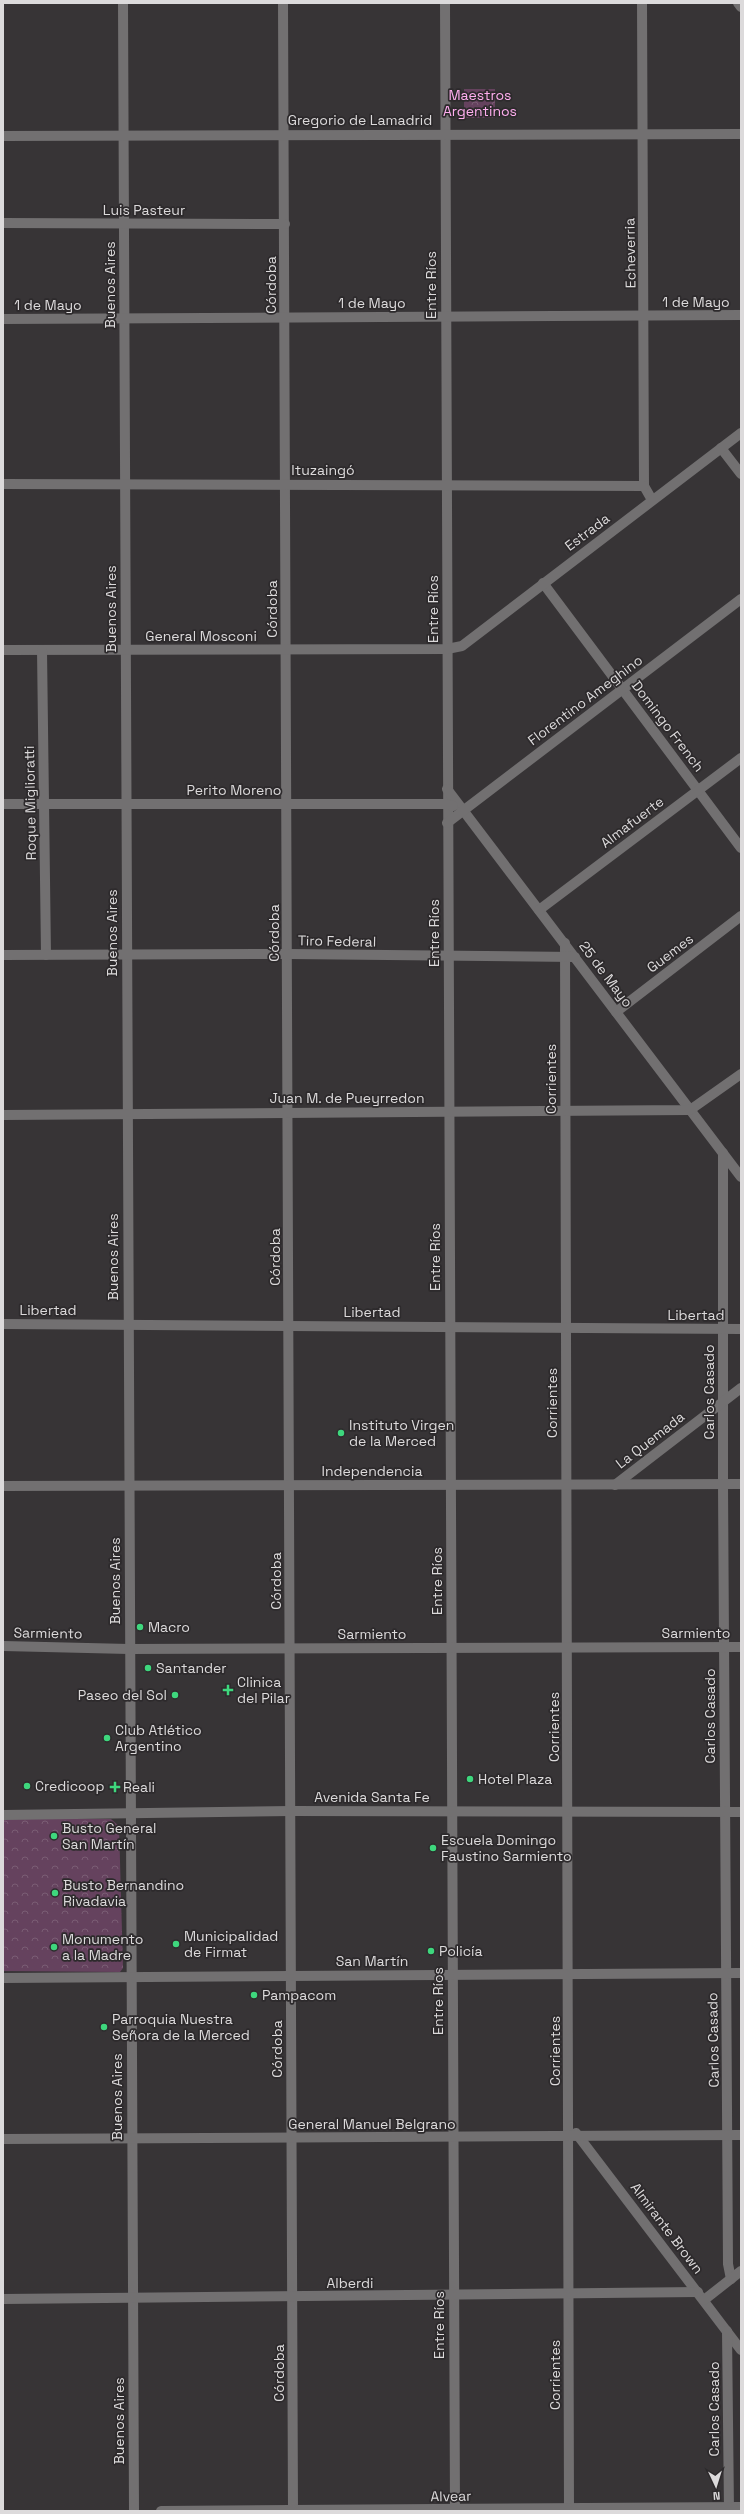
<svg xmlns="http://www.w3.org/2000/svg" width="744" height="2514" font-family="'Space Grotesk',sans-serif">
	<defs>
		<pattern id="park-crowns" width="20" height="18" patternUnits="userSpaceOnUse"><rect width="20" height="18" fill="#65425e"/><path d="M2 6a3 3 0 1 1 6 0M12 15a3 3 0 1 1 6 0" fill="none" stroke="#7a5d74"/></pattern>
	</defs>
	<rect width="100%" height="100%" fill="#373436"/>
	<g fill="url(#park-crowns)">
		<rect x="464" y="89" width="31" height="29"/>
		<polygon points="3,1819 111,1819 119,1826 123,1968 120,1972 3,1971"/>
	</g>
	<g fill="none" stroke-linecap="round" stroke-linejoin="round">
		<g stroke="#727071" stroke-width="10">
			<polyline points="123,3 134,2511"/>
			<polyline points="283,3 293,2511"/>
			<polyline points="445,3 455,2511"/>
			<polyline points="642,3 644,486 652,500"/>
			<polyline points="738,3 741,7"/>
			<polyline points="3,136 741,134"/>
			<polyline points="3,223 285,224"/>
			<polyline points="3,319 741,315"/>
			<polyline points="721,448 741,474"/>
			<polyline points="3,484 644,486"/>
			<polyline points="543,583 741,848"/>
			<polyline points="3,650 447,649 462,646 741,433"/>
			<polyline points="42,650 46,955"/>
			<polyline points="447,789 741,1177"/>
			<polyline points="3,804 447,804 453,806"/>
			<polyline points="447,823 741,599"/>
			<polyline points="539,910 741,758"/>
			<polyline points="565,943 569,2511"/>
			<polyline points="3,955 288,954 575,957"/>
			<polyline points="616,1012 741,916"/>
			<polyline points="3,1115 690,1110 741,1074"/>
			<polyline points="723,1153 723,1485 728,2264 731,2279"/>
			<polyline points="3,1324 741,1329"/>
			<polyline points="615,1485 741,1388"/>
			<polyline points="3,1486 741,1484"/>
			<polyline points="3,1646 129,1649 741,1647"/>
			<polyline points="3,1815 291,1811 741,1812"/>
			<polyline points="3,1978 741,1973"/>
			<polyline points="576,2133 741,2350"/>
			<polyline points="3,2139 741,2135"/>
			<polyline points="3,2299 698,2292"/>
			<polyline points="704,2300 741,2271"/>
			<polyline points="727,2331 729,2511"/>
			<polyline points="161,2511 741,2507"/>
		</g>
	</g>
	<g fill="#3ed77d" stroke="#2d2a2c" stroke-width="1.5">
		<circle cx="341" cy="1433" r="4"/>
		<circle cx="140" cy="1627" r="4"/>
		<circle cx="148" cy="1668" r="4"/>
		<path d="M226 1684h4v4h4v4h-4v4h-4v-4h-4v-4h4z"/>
		<circle cx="175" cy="1695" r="4"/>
		<circle cx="107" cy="1738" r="4"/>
		<circle cx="470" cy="1779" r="4"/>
		<circle cx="27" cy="1786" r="4"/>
		<path d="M113 1781h4v4h4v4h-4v4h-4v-4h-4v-4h4z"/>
		<circle cx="54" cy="1836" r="4"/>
		<circle cx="433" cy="1848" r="4"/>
		<circle cx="55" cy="1893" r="4"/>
		<circle cx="176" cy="1944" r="4"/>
		<circle cx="54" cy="1947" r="4"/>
		<circle cx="431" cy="1951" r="4"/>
		<circle cx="254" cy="1995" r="4"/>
		<circle cx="104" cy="2027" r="4"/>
	</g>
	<g text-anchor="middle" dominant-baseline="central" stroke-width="3.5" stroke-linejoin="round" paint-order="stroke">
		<g font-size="14" fill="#ffaeef" stroke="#2d2a2c">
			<text x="480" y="95">Maestros<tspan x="480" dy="16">Argentinos</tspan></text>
		</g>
		<g font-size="14" fill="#dcdadb" stroke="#2d2a2c">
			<text x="360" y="120">Gregorio de Lamadrid</text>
			<text x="144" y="210">Luis Pasteur</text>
			<text transform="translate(630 253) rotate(-91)">Echeverria</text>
			<text transform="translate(110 285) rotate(-90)">Buenos Aires</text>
			<text transform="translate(271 285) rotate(-90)">Córdoba</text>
			<text transform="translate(431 285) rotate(-90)">Entre Ríos</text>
			<text x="696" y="302">1 de Mayo</text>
			<text x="372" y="303">1 de Mayo</text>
			<text x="48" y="305">1 de Mayo</text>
			<text x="323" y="470">Ituzaingó</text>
			<text transform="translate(587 532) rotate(-37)">Estrada</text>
			<text transform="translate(111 609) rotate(-90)">Buenos Aires</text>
			<text transform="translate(272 609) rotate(-90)">Córdoba</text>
			<text transform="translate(433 609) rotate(-90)">Entre Ríos</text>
			<text x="201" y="636">General Mosconi</text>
			<text transform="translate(585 700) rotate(-37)">Florentino Ameghino</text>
			<text transform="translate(668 726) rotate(53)">Domingo French</text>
			<text x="234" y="790">Perito Moreno</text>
			<text transform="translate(30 803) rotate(-91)">Roque Miglioratti</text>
			<text transform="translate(632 822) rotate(-37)">Almafuerte</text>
			<text transform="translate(112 933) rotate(-90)">Buenos Aires</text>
			<text transform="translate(274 933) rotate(-90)">Córdoba</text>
			<text transform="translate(434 933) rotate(-90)">Entre Ríos</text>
			<text transform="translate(337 941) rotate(1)">Tiro Federal</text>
			<text transform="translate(670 953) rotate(-37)">Guemes</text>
			<text transform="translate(606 974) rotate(53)">25 de Mayo</text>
			<text transform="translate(551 1079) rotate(-90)">Corrientes</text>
			<text x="347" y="1098">Juan M. de Pueyrredon</text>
			<text transform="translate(113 1257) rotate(-90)">Buenos Aires</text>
			<text transform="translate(275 1257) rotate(-90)">Córdoba</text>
			<text transform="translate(435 1257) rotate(-90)">Entre Ríos</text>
			<text x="48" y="1310">Libertad</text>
			<text x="372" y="1312">Libertad</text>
			<text x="696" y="1315">Libertad</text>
			<text transform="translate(709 1392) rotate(-90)">Carlos Casado</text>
			<text transform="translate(552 1403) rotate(-90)">Corrientes</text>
			<text transform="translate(650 1440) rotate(-38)">La Quemada</text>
			<text x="372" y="1471">Independencia</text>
			<text transform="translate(115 1581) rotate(-90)">Buenos Aires</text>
			<text transform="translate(276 1581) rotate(-90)">Córdoba</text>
			<text transform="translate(437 1581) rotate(-90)">Entre Ríos</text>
			<text transform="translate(48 1633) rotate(1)">Sarmiento</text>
			<text x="696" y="1633">Sarmiento</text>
			<text x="372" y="1634">Sarmiento</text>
			<text transform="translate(710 1716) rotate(-90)">Carlos Casado</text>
			<text transform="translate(554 1727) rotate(-90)">Corrientes</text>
			<text x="372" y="1797">Avenida Santa Fe</text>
			<text x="372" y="1961">San Martín</text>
			<text transform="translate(438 2001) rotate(-90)">Entre Ríos</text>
			<text transform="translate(713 2040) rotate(-91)">Carlos Casado</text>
			<text transform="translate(277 2049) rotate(-90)">Córdoba</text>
			<text transform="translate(555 2051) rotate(-90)">Corrientes</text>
			<text transform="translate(117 2097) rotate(-90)">Buenos Aires</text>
			<text x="372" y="2124">General Manuel Belgrano</text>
			<text transform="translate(667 2228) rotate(53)">Almirante Brown</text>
			<text x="350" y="2283">Alberdi</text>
			<text transform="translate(439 2325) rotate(-90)">Entre Ríos</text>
			<text transform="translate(279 2373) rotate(-90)">Córdoba</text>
			<text transform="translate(555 2375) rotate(-90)">Corrientes</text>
			<text transform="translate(714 2409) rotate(-90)">Carlos Casado</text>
			<text transform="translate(119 2421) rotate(-90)">Buenos Aires</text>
			<text transform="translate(451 2496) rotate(-1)">Alvear</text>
		</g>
		<g font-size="14" fill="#dcdadb" stroke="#2d2a2c" text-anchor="start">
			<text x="349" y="1425">Instituto Virgen<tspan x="349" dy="16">de la Merced</tspan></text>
			<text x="148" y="1627">Macro</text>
			<text x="156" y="1668">Santander</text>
			<text x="237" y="1682">Clinica<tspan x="237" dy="16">del Pilar</tspan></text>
			<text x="167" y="1695" text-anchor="end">Paseo del Sol</text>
			<text x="115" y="1730">Club Atlético<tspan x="115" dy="16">Argentino</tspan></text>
			<text x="478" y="1779">Hotel Plaza</text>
			<text x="35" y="1786">Credicoop</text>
			<text x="123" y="1787">Reali</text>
			<text x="62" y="1828">Busto General<tspan x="62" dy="16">San Martín</tspan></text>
			<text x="441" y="1840">Escuela Domingo<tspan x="441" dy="16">Faustino Sarmiento</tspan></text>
			<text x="63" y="1885">Busto Bernandino<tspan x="63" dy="16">Rivadavia</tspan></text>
			<text x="184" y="1936">Municipalidad<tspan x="184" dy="16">de Firmat</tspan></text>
			<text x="62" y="1939">Monumento<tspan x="62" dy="16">a la Madre</tspan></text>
			<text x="439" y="1951">Policía</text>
			<text x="262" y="1995">Pampacom</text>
			<text x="112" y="2019">Parroquia Nuestra<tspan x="112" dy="16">Señora de la Merced</tspan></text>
		</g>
	</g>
	<rect width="744" height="2514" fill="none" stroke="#dcdadb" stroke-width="8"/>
	<g transform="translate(716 2486) rotate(176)" stroke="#2d2a2c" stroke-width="3" paint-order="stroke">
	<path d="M0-3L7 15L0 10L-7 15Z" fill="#dcdadb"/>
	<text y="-6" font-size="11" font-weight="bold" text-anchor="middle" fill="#dcdadb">N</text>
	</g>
</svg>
